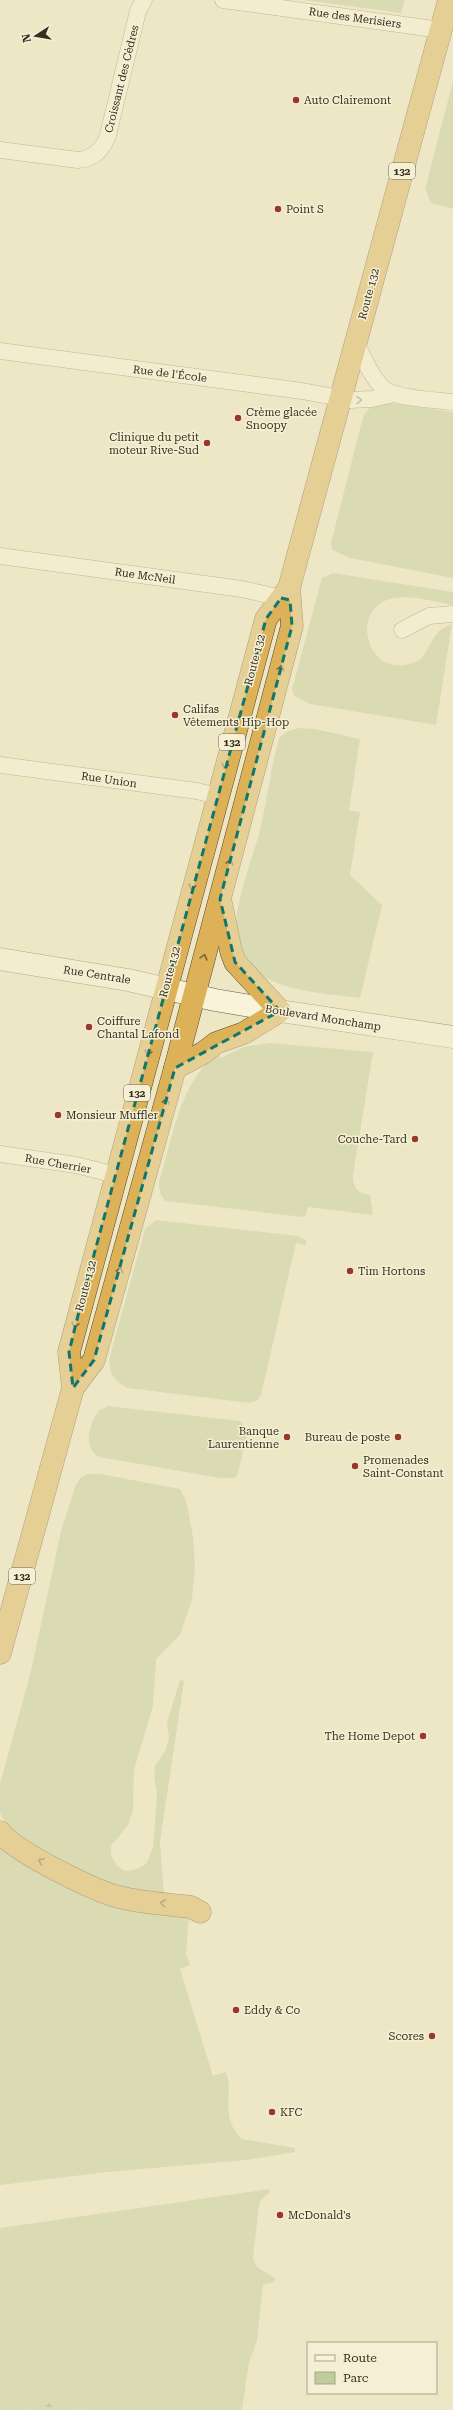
<svg xmlns="http://www.w3.org/2000/svg" width="453" height="2410" font-family="'Roboto Serif',serif">
	<defs>
		<pattern id="forest-firs" width="22" height="20" patternUnits="userSpaceOnUse"><rect width="22" height="20" fill="#c0cc99"/><path d="M5 1l3.5 6h-7zM16 11l3.5 6h-7z" fill="#9da67c"/></pattern>
	</defs>
	<rect width="100%" height="100%" fill="#eee7c6"/>
	<g fill="#c0cc99">
		<polygon points="303,0 405,0 401,13"/>
		<polygon points="453,81 453,209 431,203 425,189"/>
		<path d="M382 402 453 412V578L350 558 332 550 331 543 363 417C368 409 372 404 382 402Z"/>
		<path d="M333 573 453 592V605C435 602 413 595 395 598 345 605 368 689 421 659 432 645 433 630 452 624L436 725 310 704 294 696 292 689 322 578Z"/>
		<path d="M299 728 315 729 360 739 349 810 360 812 350 875 382 905 360 998C331 994 281 992 258 972 252 967 244 958 240 952 225 924 253 859 260 830 267 800 271 768 279 738L288 731Z"/>
		<path d="M270 1043 373 1052 353 1175C353 1188 357 1193 370 1195L373 1215 308 1207 305 1216 302 1217 166 1201C160 1196 159 1190 159 1182 172 1140 180 1080 218 1054L221 1058 243 1047Z"/>
		<path d="M156 1220 298 1236 306 1240V1245L296 1243 261 1395 257 1401 249 1403 128 1388C113 1381 108 1372 110 1356L145 1229Z"/>
		<path d="M108 1406 240 1421 248 1430 238 1474 234 1478H220L99 1457C82 1446 89 1426 98 1411Z"/>
		<polygon points="87,1474 100,1474 180,1489 186,1500 193,1537 195,1565 192,1600 180,1635 156,1659 153,1706 134,1770 133,1810 128,1825 111,1846 111,1854 116,1865 125,1871 137,1869 146,1864 153,1848 157,1793 154,1775 155,1766 166,1749 169,1737 167,1722 180,1680 184,1681 160,1842 164,1897 114,1887 24,1846 3,1820 0,1812 0,1784 31,1671 61,1531 75,1487 80,1478"/>
		<path d="M0 1844 189 1915 186 1954 190 1965 180 1969 213 2076 226 2072C235 2095 218 2115 242 2139L295 2148V2152L246 2160 107 2172 0 2185Z"/>
		<polygon points="269,2189 270,2192 262,2199 259,2205 253,2258 257,2267 275,2278 274,2282 263,2285 257,2341 249,2362 242,2410 84,2410 56,2403 39,2404 28,2410 0,2410 0,2228"/>
	</g>
	<polygon fill="url(#forest-firs)" points="56,2403 84,2410 28,2410 39,2404"/>
	<g fill="none" stroke-linecap="round" stroke-linejoin="round">
		<defs>
			<g id="street">
				<polyline points="223,0 441,30"/>
				<path d="M0 150 78 160C94 159 103 149 108 135L138 11 144 0"/>
				<path d="M356 342C363 356 370 375 382 387 393 399 436 400 453 402"/>
				<polyline points="0,351 302,391 350,400 372,399 395,394"/>
				<polyline points="0,556 242,589 290,600"/>
				<polyline points="402,630 429,616 453,614"/>
				<polyline points="0,765 197,791 217,796"/>
				<polyline points="0,1154 76,1165 116,1175"/>
			</g>
			<polyline id="secondary" points="0,959 128,980 215,1000 280,1011 453,1037"/>
			<g id="highway">
				<polyline points="175,1068 203,1053 216,1043 244,1033 280,1011 235,962 231,951 221,903"/>
				<polyline points="73,1388 69,1352 266,619 289,588 449,0"/>
				<polyline points="0,1653 73,1388 94,1360 175,1068 292,626 289,588"/>
				<path d="M0 1832C14 1851 94 1891 119 1897 142 1903 167 1904 191 1907L200 1912"/>
			</g>
		</defs>
		<use href="#street" stroke="#89795b" stroke-width="17"/>
		<use href="#secondary" stroke="#6b5a3e" stroke-width="23"/>
		<use href="#highway" stroke="#57472f" stroke-width="23"/>
		<use href="#street" stroke="#f9f3d9" stroke-width="16"/>
		<use href="#secondary" stroke="#f9f3d9" stroke-width="22"/>
		<use href="#highway" stroke="#dcb158" stroke-width="22"/>
	</g>
	<defs><path id="oneway-chevron" d="M-2-3.5L2.5 0L-2 3.5" fill="none" stroke-width="1.6" stroke-linecap="round" stroke-linejoin="round"/></defs>
	<use stroke="#99917c" href="#oneway-chevron" transform="translate(359 400) rotate(-2)"/>
	<g stroke="#7a6336">
		<use href="#oneway-chevron" transform="translate(281 668) rotate(-75)"/>
		<use href="#oneway-chevron" transform="translate(225 766) rotate(105)"/>
		<use href="#oneway-chevron" transform="translate(230 862) rotate(-75)"/>
		<use href="#oneway-chevron" transform="translate(192 887) rotate(105)"/>
		<use href="#oneway-chevron" transform="translate(204 957) rotate(-74)"/>
		<use href="#oneway-chevron" transform="translate(148 1053) rotate(105)"/>
		<use href="#oneway-chevron" transform="translate(166 1101) rotate(-75)"/>
		<use href="#oneway-chevron" transform="translate(120 1270) rotate(-75)"/>
		<use href="#oneway-chevron" transform="translate(75 1325) rotate(105)"/>
		<use href="#oneway-chevron" transform="translate(41 1861) rotate(-154)"/>
		<use href="#oneway-chevron" transform="translate(163 1903) rotate(-173)"/>
	</g>
	<path d="M0 0H453V2410H0ZM281 598 290 600 292 626 220 899 235 962 280 1011 175 1068 94 1360 73 1388 69 1352 82 1299 266 619Z" fill="#eee7c6" fill-opacity=".55" fill-rule="evenodd"/>
	<path fill="none" stroke="#0f766e" stroke-width="3" stroke-dasharray="8 5" stroke-linejoin="round" d="M281 598 290 600 292 626 220 899 235 962 280 1011 175 1068 94 1360 73 1388 69 1352 82 1299 266 619Z"/>
	<g fill="#98382c" stroke="#f5f0d5" stroke-width="1.5">
		<circle cx="296" cy="100" r="4"/>
		<circle cx="278" cy="209" r="4"/>
		<circle cx="238" cy="418" r="4"/>
		<circle cx="207" cy="443" r="4"/>
		<circle cx="175" cy="715" r="4"/>
		<circle cx="89" cy="1027" r="4"/>
		<circle cx="58" cy="1115" r="4"/>
		<circle cx="415" cy="1139" r="4"/>
		<circle cx="350" cy="1271" r="4"/>
		<circle cx="287" cy="1437" r="4"/>
		<circle cx="398" cy="1437" r="4"/>
		<circle cx="355" cy="1466" r="4"/>
		<circle cx="423" cy="1736" r="4"/>
		<circle cx="236" cy="2010" r="4"/>
		<circle cx="432" cy="2036" r="4"/>
		<circle cx="272" cy="2112" r="4"/>
		<circle cx="280" cy="2215" r="4"/>
	</g>
	<g text-anchor="middle" dominant-baseline="central" stroke-width="3" stroke-linejoin="round" paint-order="stroke">
		<g fill="#f5f0d5" stroke="#716956" stroke-width="1">
			<rect x="389" y="163" width="26" height="16" rx="3"/>
			<rect x="219" y="734" width="26" height="16" rx="3"/>
			<rect x="124" y="1085" width="26" height="16" rx="3"/>
			<rect x="9" y="1568" width="26" height="16" rx="3"/>
		</g>
		<g font-size="10" font-weight="bold" fill="#392f1f">
			<text x="402" y="171">132</text>
			<text x="232" y="742">132</text>
			<text x="137" y="1093">132</text>
			<text x="22" y="1576">132</text>
		</g>
		<g font-size="11" fill="#392f1f" stroke="#f5f0d5">
			<text transform="translate(355 18) rotate(8)">Rue des Merisiers</text>
			<text transform="translate(122 79) rotate(-76)">Croissant des Cèdres</text>
			<text transform="translate(369 294) rotate(-75)">Route 132</text>
			<text transform="translate(170 374) rotate(7)">Rue de l'École</text>
			<text transform="translate(145 576) rotate(8)">Rue McNeil</text>
			<text transform="translate(255 660) rotate(-75)">Route 132</text>
			<text transform="translate(109 780) rotate(8)">Rue Union</text>
			<text transform="translate(170 972) rotate(-75)">Route 132</text>
			<text transform="translate(97 975) rotate(9)">Rue Centrale</text>
			<text transform="translate(323 1018) rotate(9)">Boulevard Monchamp</text>
			<text transform="translate(58 1164) rotate(10)">Rue Cherrier</text>
			<text transform="translate(86 1286) rotate(-75)">Route 132</text>
		</g>
		<g font-size="11" fill="#392f1f" stroke="#f5f0d5" text-anchor="start">
			<text x="304" y="100">Auto Clairemont</text>
			<text x="286" y="209">Point S</text>
			<text x="246" y="412">Crème glacée<tspan x="246" dy="13">Snoopy</tspan></text>
			<text x="199" y="437" text-anchor="end">Clinique du petit<tspan x="199" dy="13">moteur Rive-Sud</tspan></text>
			<text x="183" y="709">Califas<tspan x="183" dy="13">Vêtements Hip-Hop</tspan></text>
			<text x="97" y="1021">Coiffure<tspan x="97" dy="13">Chantal Lafond</tspan></text>
			<text x="66" y="1115">Monsieur Muffler</text>
			<text x="407" y="1139" text-anchor="end">Couche-Tard</text>
			<text x="358" y="1271">Tim Hortons</text>
			<text x="279" y="1431" text-anchor="end">Banque<tspan x="279" dy="13">Laurentienne</tspan></text>
			<text x="390" y="1437" text-anchor="end">Bureau de poste</text>
			<text x="363" y="1460">Promenades<tspan x="363" dy="13">Saint-Constant</tspan></text>
			<text x="415" y="1736" text-anchor="end">The Home Depot</text>
			<text x="244" y="2010">Eddy &amp; Co</text>
			<text x="424" y="2036" text-anchor="end">Scores</text>
			<text x="280" y="2112">KFC</text>
			<text x="288" y="2215">McDonald's</text>
		</g>
	</g>
	<rect x="307" y="2342" width="130" height="52" fill="#f5f0d5" stroke="#aaa38c"/>
	<rect x="315" y="2355" width="20" height="6" fill="#f9f3d9" stroke="#aaa38c"/>
	<text x="343" y="2362" font-size="12" fill="#392f1f">Route</text>
	<rect x="315" y="2372" width="20" height="12" fill="#c0cc99" stroke="#aaa38c"/>
	<text x="343" y="2382" font-size="12" fill="#392f1f">Parc</text>
	<g transform="translate(36 36) rotate(258)" stroke="#f5f0d5" stroke-width="3" paint-order="stroke">
	<path d="M0-3L7 15L0 10L-7 15Z" fill="#392f1f"/>
	<text y="-6" font-size="11" font-weight="bold" text-anchor="middle" fill="#392f1f">N</text>
	</g>
</svg>
